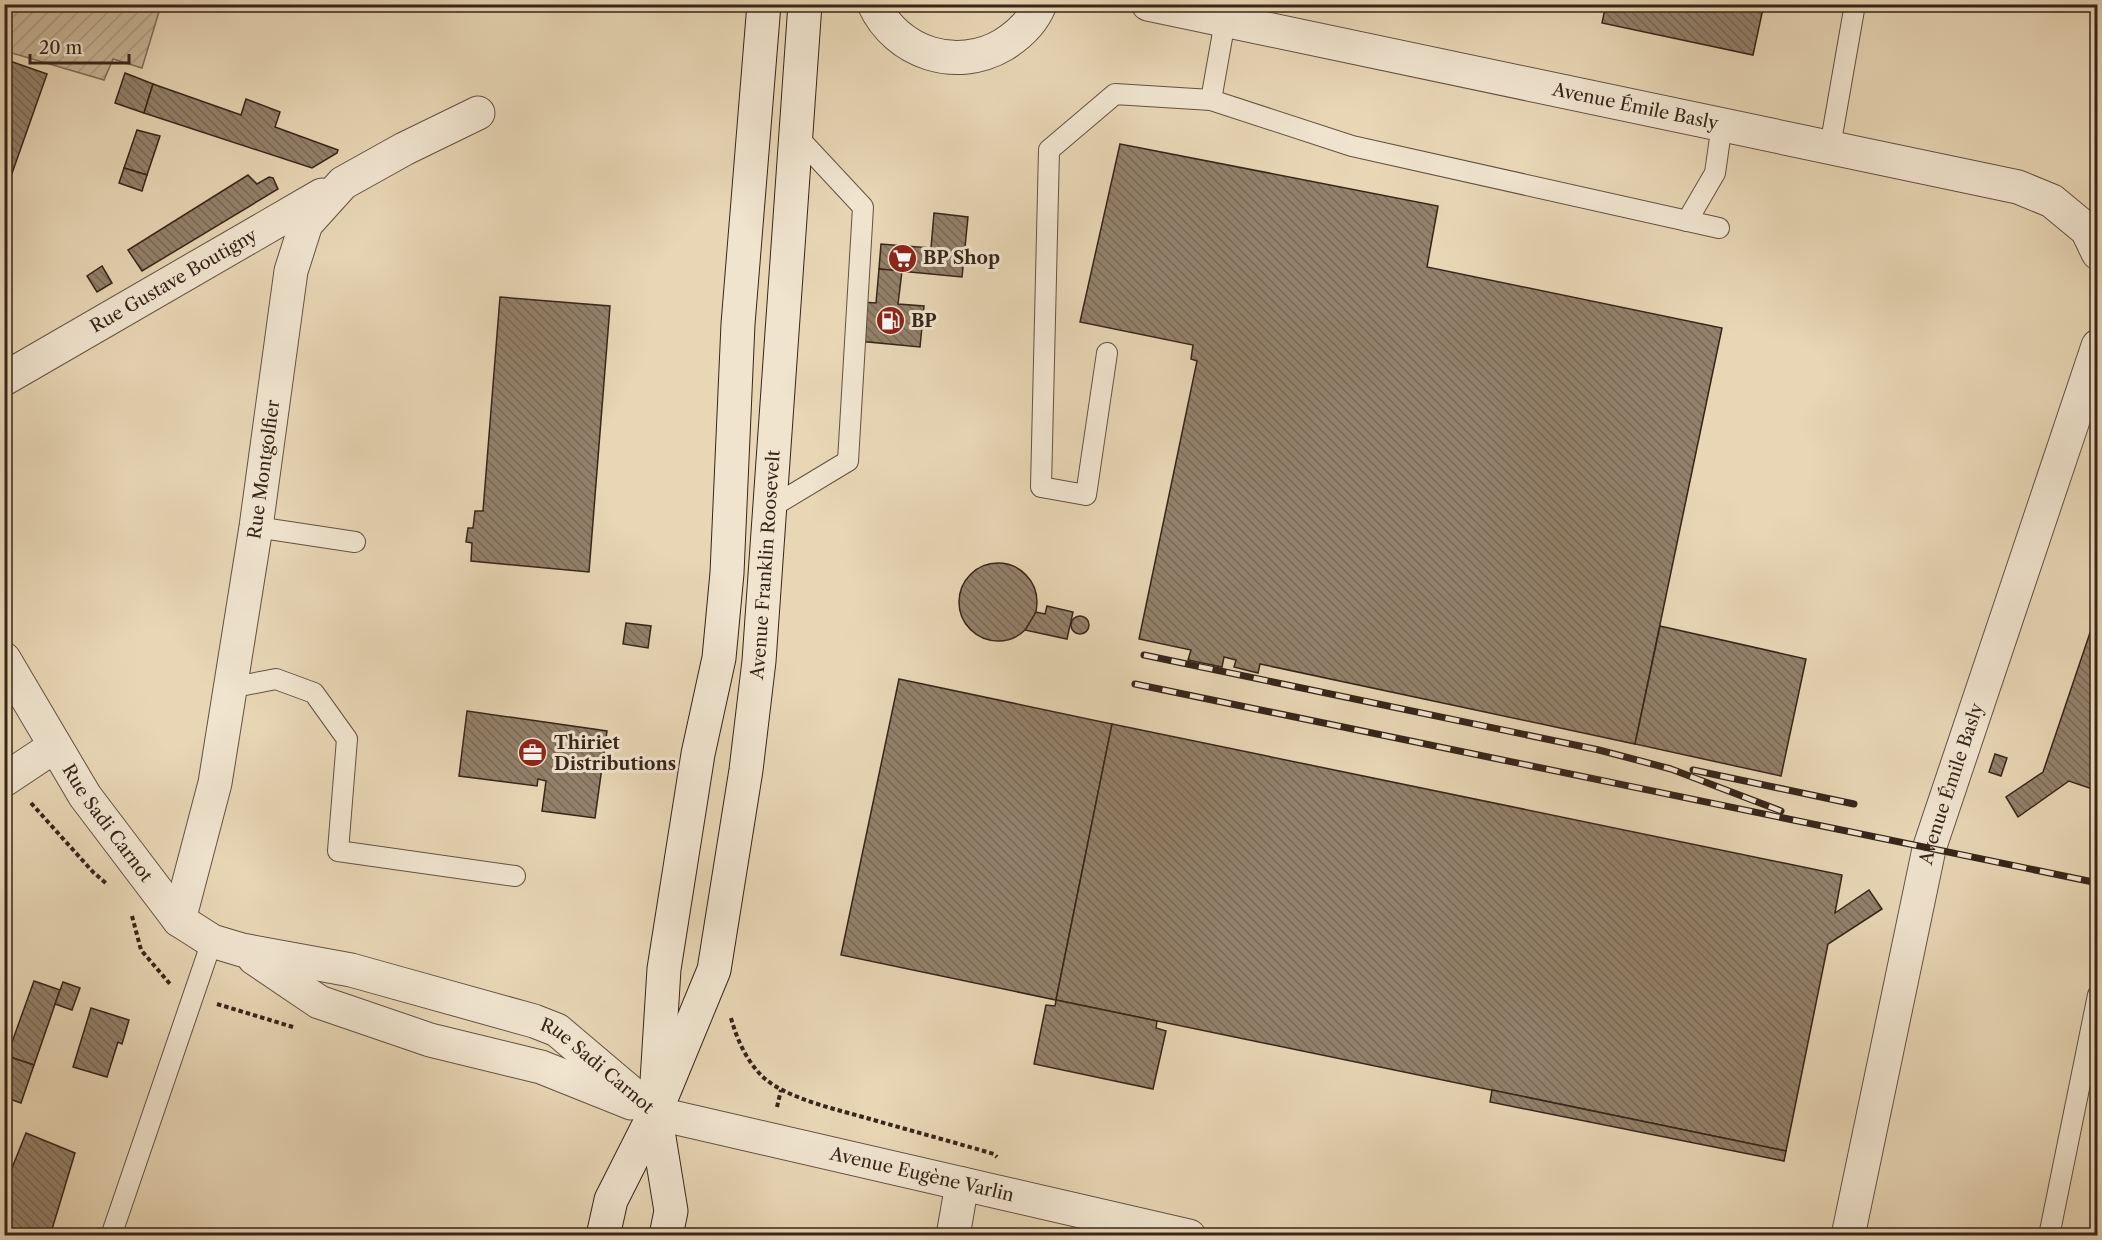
<svg xmlns="http://www.w3.org/2000/svg" width="2102" height="1240" font-family="'Libre Caslon Text',serif">
	<defs>
		<pattern id="garden-furrows" width="10" height="10" patternUnits="userSpaceOnUse" patternTransform="scale(1.5)"><rect width="10" height="10" fill="#cab89b"/><path d="M-1 1l2-2M0 10L10 0M9 11l2-2" fill="none" stroke="#ae9e85"/></pattern>
		<pattern id="building-back-hatch" width="6" height="6" patternUnits="userSpaceOnUse" patternTransform="scale(1.5)"><rect width="6" height="6" fill="#93816b"/><path d="M-1 5l2 2M0 0l6 6M5-1l2 2" fill="none" stroke="#796957"/></pattern>
	</defs>
	<rect width="100%" height="100%" fill="#e8d6b5"/>
	<filter id="stains"><feTurbulence type="fractalNoise" baseFrequency=".00333" numOctaves="4"/><feColorMatrix values="0 0 0 0 .2 0 0 0 0 .09 0 0 0 0 .02 0 0 0 .5 -.17"/></filter>
	<radialGradient id="worn" r=".72"><stop offset=".6" stop-color="#630" stop-opacity="0"/><stop offset="1" stop-color="#630" stop-opacity=".3"/></radialGradient>
	<polygon fill="url(#garden-furrows)" stroke="#806e5a" stroke-width="1.5" points="4,5 5,4 161,5 142,68 113,59 104,80 5,51"/>
	<g fill="url(#building-back-hatch)" stroke="#37251a" stroke-width="1.5">
		<polygon points="1606,4 1764,4 1753,55 1602,23"/>
		<polygon points="4,59 47,74 4,196"/>
		<polygon points="125,73 153,84 144,113 115,103"/>
		<polygon points="153,84 241,115 246,99 280,112 275,127 338,150 337,153 312,168 144,113"/>
		<polygon points="137,130 160,136 147,175 124,168"/>
		<polygon points="1120,144 1438,206 1427,267 1722,328 1635,744 1260,664 1258,673 1234,667 1236,660 1224,657 1222,667 1188,660 1191,650 1139,639 1197,361 1191,359 1193,345 1080,322"/>
		<polygon points="124,168 147,175 142,191 119,183"/>
		<polygon points="248,175 257,184 269,177 273,178 278,189 142,271 128,250"/>
		<polygon points="934,213 968,217 962,277 879,269 881,244 931,248"/>
		<polygon points="102,266 112,283 97,292 87,276"/>
		<polygon points="879,269 902,271 898,304 924,306 920,347 858,341 862,302 876,303"/>
		<polygon points="500,297 610,306 589,572 471,561 472,543 466,542 468,528 473,528 475,511 483,511"/>
		<circle cx="998" cy="602" r="39"/>
		<polygon points="1047,606 1073,612 1067,639 1025,630 1036,612 1045,614"/>
		<polygon points="2098,609 2098,791 2069,781 2018,817 2006,797 2043,772"/>
		<circle cx="1080" cy="625" r="9"/>
		<polygon points="626,623 651,626 648,648 623,644"/>
		<polygon points="1660,626 1806,659 1781,776 1635,744"/>
		<polygon points="899,679 1112,724 1056,1000 841,955"/>
		<polygon points="467,711 607,731 595,818 542,811 546,781 538,779 537,786 459,776"/>
		<polygon points="1112,724 1842,875 1835,913 1869,890 1882,909 1828,944 1786,1151 1056,1000"/>
		<polygon points="1995,754 2007,758 2001,776 1989,772"/>
		<polygon points="34,981 60,990 34,1065 7,1056"/>
		<polygon points="63,982 80,988 72,1010 55,1004"/>
		<polygon points="1056,1000 1157,1021 1156,1028 1166,1031 1153,1089 1034,1064 1046,1005 1055,1006"/>
		<polygon points="91,1008 129,1020 122,1044 118,1042 107,1077 73,1067"/>
		<polygon points="7,1056 34,1065 21,1103 4,1097 4,1065"/>
		<polygon points="1492,1090 1786,1151 1784,1161 1490,1102"/>
		<polygon points="26,1133 75,1153 50,1236 4,1236 4,1188"/>
	</g>
	<g fill="none" stroke-linecap="round" stroke-linejoin="round">
		<defs>
			<g id="service">
				<polyline points="1211,100 1225,21"/>
				<polyline points="1830,147 1855,4"/>
				<polyline points="1687,221 1715,173 1722,124"/>
				<polyline points="1107,353 1086,495 1041,487 1049,150 1115,94 1211,100 1352,146 1719,228"/>
				<polyline points="770,508 848,461 863,207 795,134"/>
				<polyline points="256,527 355,542"/>
				<polyline points="230,688 276,679 314,693 347,739 338,851 515,876"/>
				<polyline points="111,1236 212,941"/>
				<polyline points="2049,1236 2098,995"/>
			</g>
			<g id="minor">
				<path d="M874 4C897 54 957 72 1003 45 1019 35 1033 22 1040 4"/>
				<path id="s1" d="M1148 4 2018 187 2052 201 2087 230 2098 253"/>
				<path id="s2" d="M4 379 322 195"/>
				<polyline points="4,780 55,746"/>
				<path id="s3" d="M179 920 215 783 256 527 291 271 306 224 343 183 404 149 478 113"/>
				<path id="s4" d="M655 1113 1189 1236"/>
				<polyline points="953,1236 962,1184"/>
				<path id="s5" d="M1848 1236 1929 849 2098 346"/>
			</g>
			<g id="tertiary">
				<path id="s6" d="M4 659 85 796 179 920 212 941 242 950 351 970 534 1021 557 1030 655 1113"/>
				<polyline points="254,958 319,1002 430,1040 541,1067 631,1103"/>
			</g>
			<g id="secondary">
				<path id="s7" d="M603 1236 611 1200 655 1113 714 970 746 770 759 661 805 4"/>
				<polyline points="666,1236 671,1211 655,1113 664,969 698,754 719,658 727,573 738,324 764,4"/>
			</g>
		</defs>
		<use href="#service" stroke="#635141" stroke-width="22"/>
		<use href="#minor" stroke="#635141" stroke-width="35"/>
		<use href="#tertiary" stroke="#635141" stroke-width="35"/>
		<use href="#secondary" stroke="#37251a" stroke-width="35"/>
		<g stroke="#37251a" stroke-width="4" stroke-dasharray="4.5 3" stroke-linecap="butt">
			<polyline points="31,803 93,872 108,885"/>
			<polyline points="132,916 141,950 170,984"/>
			<polyline points="217,1004 293,1027"/>
			<path d="M731 1018C737 1040 747 1062 764 1078 788 1099 839 1110 870 1119 912 1131 953 1142 994 1154L997 1157"/>
			<polyline points="777,1107 781,1090"/>
		</g>
		<use href="#service" stroke="#f0e4cf" stroke-width="20"/>
		<use href="#minor" stroke="#f0e4cf" stroke-width="33"/>
		<use href="#tertiary" stroke="#f0e4cf" stroke-width="33"/>
		<use href="#secondary" stroke="#f0e4cf" stroke-width="33"/>
		<defs>
			<g id="rail">
				<polyline points="1144,655 1599,750 1671,769 1781,811"/>
				<polyline points="1135,684 2098,883"/>
				<polyline points="1693,770 1854,804"/>
			</g>
		</defs>
		<use href="#rail" stroke="#37251a" stroke-width="7"/>
		<use href="#rail" stroke="#f0e4cf" stroke-width="4.5" stroke-dasharray="14" stroke-linecap="butt"/>
	</g>
	<defs>
		<symbol id="supermarket-disc" viewBox="-11 -11 22 22"><circle r="9.5" fill="#8f2418" stroke="#f0e4cf"/><path d="M-6-5.5h2.5l.6 2H6L4.5 2H-2.5L-4.4-4H-6ZM-1.5 3.2a1.3 1.3 0 1 0 .1 0ZM3 3.2a1.3 1.3 0 1 0 .1 0Z" fill="#fff"/></symbol>
		<symbol id="fuel-disc" viewBox="-11 -11 22 22"><circle r="9.5" fill="#8f2418" stroke="#f0e4cf"/><path d="M-5.5-6h7V0h2V4h1.3V-2.5L3-4.5l.8-.8L6-3V5H2.5V1h-1V6h-7ZM-4.2-4.7v3.2H.2V-4.7Z" fill="#fff"/></symbol>
		<symbol id="office-disc" viewBox="-11 -11 22 22"><circle r="9.5" fill="#8f2418" stroke="#f0e4cf"/><path d="M-6-3h4V-5.5h4V-3h4V5H-6ZM-1-4.5V-3h2v-1.5ZM-6 0V1H6V0Z" fill="#fff"/></symbol>
	</defs>
	<g fill-rule="evenodd">
		<use href="#supermarket-disc" x="886" y="242" width="33" height="33"/>
		<use href="#fuel-disc" x="874" y="304" width="33" height="33"/>
		<use href="#office-disc" x="516" y="736" width="33" height="33"/>
	</g>
	<g text-anchor="middle" dominant-baseline="central" stroke-width="6" stroke-linejoin="round" paint-order="stroke">
		<g font-size="18" fill="#37251a" stroke="#f0e4cf">
			<text stroke="none"><textPath href="#s1" startOffset="498">Avenue Émile Basly</textPath></text>
			<text stroke="none"><textPath href="#s2" startOffset="196">Rue Gustave Boutigny</textPath></text>
			<text stroke="none"><textPath href="#s3" startOffset="459">Rue Montgolfier</textPath></text>
			<text stroke="none"><textPath href="#s7" startOffset="698">Avenue Franklin Roosevelt</textPath></text>
			<text stroke="none"><textPath href="#s5" startOffset="464">Avenue Émile Basly</textPath></text>
			<text stroke="none"><textPath href="#s6" startOffset="194">Rue Sadi Carnot</textPath></text>
			<text stroke="none"><textPath href="#s6" startOffset="764">Rue Sadi Carnot</textPath></text>
			<text stroke="none"><textPath href="#s4" startOffset="274">Avenue Eugène Varlin</textPath></text>
		</g>
		<g font-size="18" font-weight="bold" fill="#37251a" stroke="#f0e4cf" text-anchor="start">
			<text x="923" y="258">BP Shop</text>
			<text x="911" y="321">BP</text>
			<text x="554" y="743">Thiriet<tspan x="554" dy="21">Distributions</tspan></text>
		</g>
	</g>
	<rect width="2102" height="1240" fill="none" stroke="#e8d6b5" stroke-width="24"/>
	<rect x="6" y="6" width="2090" height="1228" fill="none" stroke="#37251a" stroke-width="3"/>
	<rect x="12" y="12" width="2078" height="1216" fill="none" stroke="#37251a" stroke-width="1.5"/>
	<path d="M30 54v9h99v-9" fill="none" stroke="#37251a" stroke-width="3"/>
	<text x="39" y="54" font-size="18" fill="#37251a" stroke="#f0e4cf" stroke-width="4.5" paint-order="stroke">20 m</text>
	<rect width="100%" height="100%" filter="url(#stains)"/>
	<rect width="100%" height="100%" fill="url(#worn)"/>
</svg>
